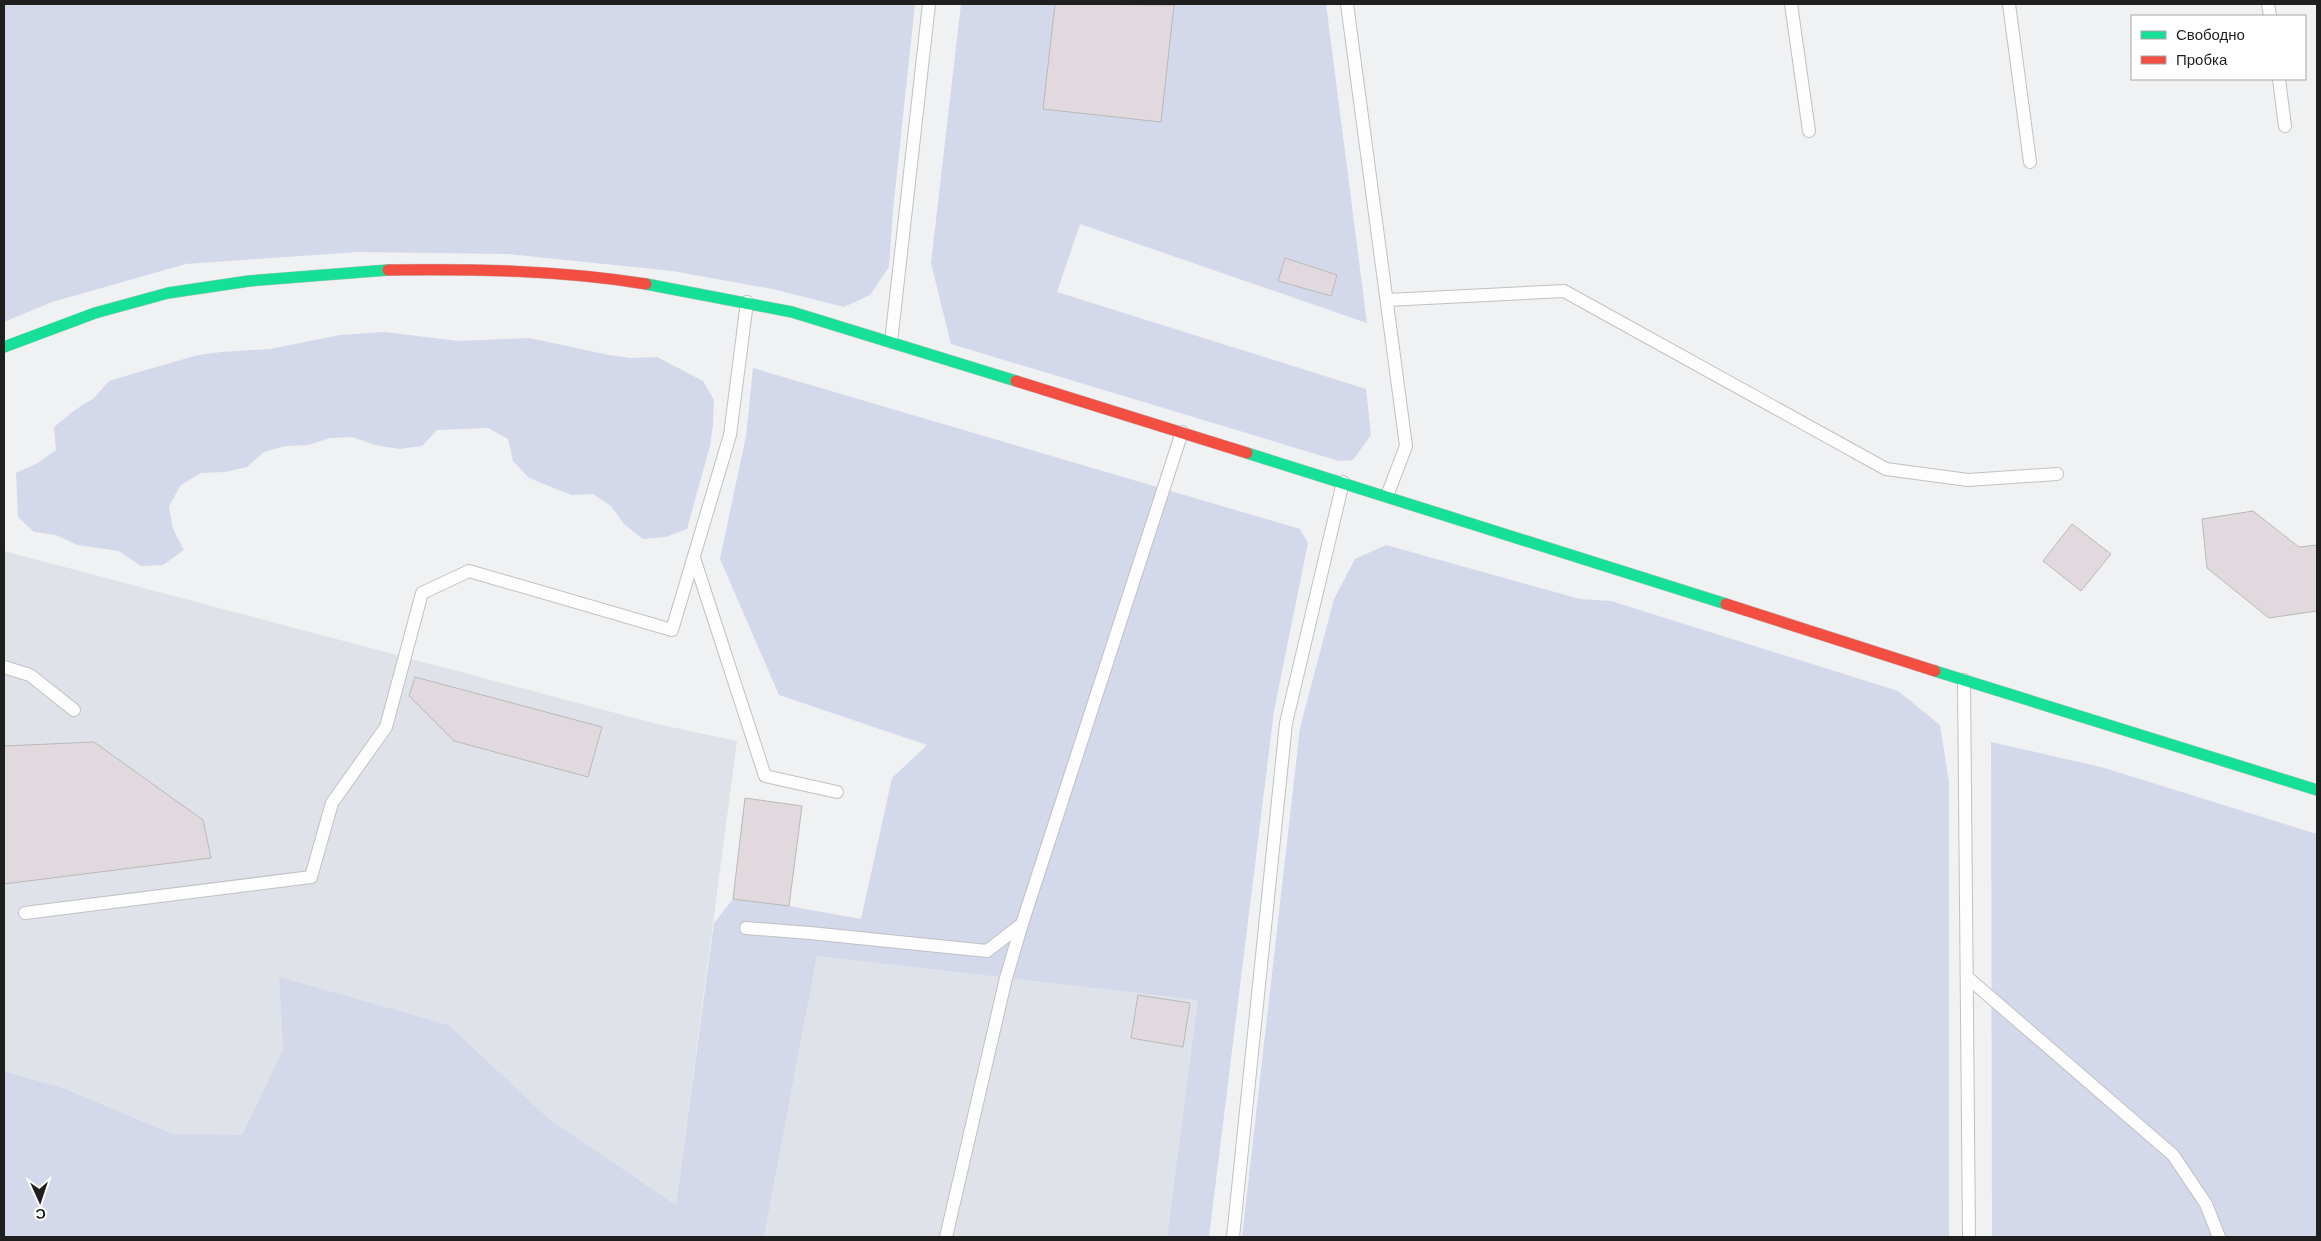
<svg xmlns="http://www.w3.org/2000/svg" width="2321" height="1241" font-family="'Work Sans',sans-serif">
	<rect width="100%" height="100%" fill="#f0f1f2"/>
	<g fill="#e0e2e9">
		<polygon points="4,551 657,724 737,741 676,1205 549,1119 449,1025 279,978 283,1050 242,1136 173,1134 63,1088 4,1071"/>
		<polygon points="817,956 1199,1000 1167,1237 764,1237"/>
	</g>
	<g fill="#d3d9ea">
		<polygon points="4,4 915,4 893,210 889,267 870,295 844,307 773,289 672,271 508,254 358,252 186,264 52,302 4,322"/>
		<polygon points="961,4 1326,4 1367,323 1080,224 1057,292 1366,389 1371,435 1353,460 1339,461 951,344 931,263"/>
		<polygon points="385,332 458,341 529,338 609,355 631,358 657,357 703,381 714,400 713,424 710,446 687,529 666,537 643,539 624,524 611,506 593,494 571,495 529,478 513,461 508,439 488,428 437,430 422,446 399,449 375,445 352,437 330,438 308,445 285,446 264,452 247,467 225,472 201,473 181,485 169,506 173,529 184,550 163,565 141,566 119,551 77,545 56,535 34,532 18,517 16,473 38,463 56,450 54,427 75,410 94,398 109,381 132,374 198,355 221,352 270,349 340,335"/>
		<polygon points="753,368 1300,529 1308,543 1274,711 1209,1237 1167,1237 1198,1000 817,956 764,1237 4,1237 4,1071 63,1088 173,1134 242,1135 283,1050 279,977 449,1025 549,1119 676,1205 714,923 733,899 789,906 861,919 892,778 927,745 779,695 720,559 746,436"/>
		<polygon points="1386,545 1580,599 1611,601 1898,691 1940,725 1949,782 1949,1237 1242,1237 1300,728 1334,599 1355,559"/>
		<polygon points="1991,742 2101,767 2317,834 2317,1237 1992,1237"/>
	</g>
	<g fill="#e1d9de" stroke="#b9b9b9">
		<polygon points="1055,4 1174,5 1161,122 1043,109"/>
		<polygon points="1285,258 1337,275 1331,296 1278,281"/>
		<polygon points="2253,511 2299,547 2317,545 2317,611 2269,618 2207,568 2202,519"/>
		<polygon points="2072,524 2111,554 2081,591 2043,561"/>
		<polygon points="415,677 602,727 588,777 454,741 409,696"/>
		<polygon points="94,742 203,820 211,858 4,884 4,746"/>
		<polygon points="745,798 802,806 789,906 733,899"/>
		<polygon points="1138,995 1190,1003 1183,1047 1131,1038"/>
	</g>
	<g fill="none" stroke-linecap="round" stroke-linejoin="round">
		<defs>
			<g id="lane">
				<polyline points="1347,4 1406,446 1387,496"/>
				<polyline points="1791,4 1809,131"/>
				<polyline points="2009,4 2030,162"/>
				<polyline points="2268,4 2270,16"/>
				<polyline points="2279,79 2285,126"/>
				<polyline points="1387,300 1564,291 1886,469 1968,480 2057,474"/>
				<polyline points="891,342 929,4"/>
				<polyline points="694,558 765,776 837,792"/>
				<polyline points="4,667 30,675 74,710"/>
				<polyline points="1964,680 1969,1237"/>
				<polyline points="25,913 311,877 332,803 386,727 422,593 469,571 672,630 730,435 747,302"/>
				<polyline points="746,928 810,933 987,951 1022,924 1182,432"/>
				<polyline points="1967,977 2173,1155 2206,1204 2219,1237"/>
				<polyline points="946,1237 1006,978 1022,924"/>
				<polyline points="1233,1237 1286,723 1343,482"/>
			</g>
			<g id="fast">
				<polyline points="646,284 792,312 1016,381"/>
				<polyline points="4,347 95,313 168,293 249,281 388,270"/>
				<polyline points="1247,453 1726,604"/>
				<polyline points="1935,671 2317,790"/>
			</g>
			<g id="jam">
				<path d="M388 270C474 269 560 270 646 284"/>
				<polyline points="1016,381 1247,453"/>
				<polyline points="1726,604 1935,671"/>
			</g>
		</defs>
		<use href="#lane" stroke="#c0c1c2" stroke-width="14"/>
		<use href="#fast" stroke="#c0c1c2" stroke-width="12"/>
		<use href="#jam" stroke="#c0c1c2" stroke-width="12"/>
		<use href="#lane" stroke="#fdfdfd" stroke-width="12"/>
		<use href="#fast" stroke="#16e098" stroke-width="11"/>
		<use href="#jam" stroke="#f24e42" stroke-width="11"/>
	</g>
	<rect width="2321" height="1241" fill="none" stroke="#1f1f20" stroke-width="10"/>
	<rect x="2131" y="15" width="175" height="65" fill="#ffffff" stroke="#a5a5a6"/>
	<rect x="2141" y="31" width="25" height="8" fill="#16e098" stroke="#a5a5a6"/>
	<text x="2176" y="40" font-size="15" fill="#1f1f20">Свободно</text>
	<rect x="2141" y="56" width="25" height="8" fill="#f24e42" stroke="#a5a5a6"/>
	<text x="2176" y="65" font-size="15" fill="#1f1f20">Пробка</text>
	<g transform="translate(40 1201) rotate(177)" stroke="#ffffff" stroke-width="4" paint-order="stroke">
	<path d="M0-4L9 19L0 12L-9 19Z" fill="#1f1f20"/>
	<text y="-8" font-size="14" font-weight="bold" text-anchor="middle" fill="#1f1f20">С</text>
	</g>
</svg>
